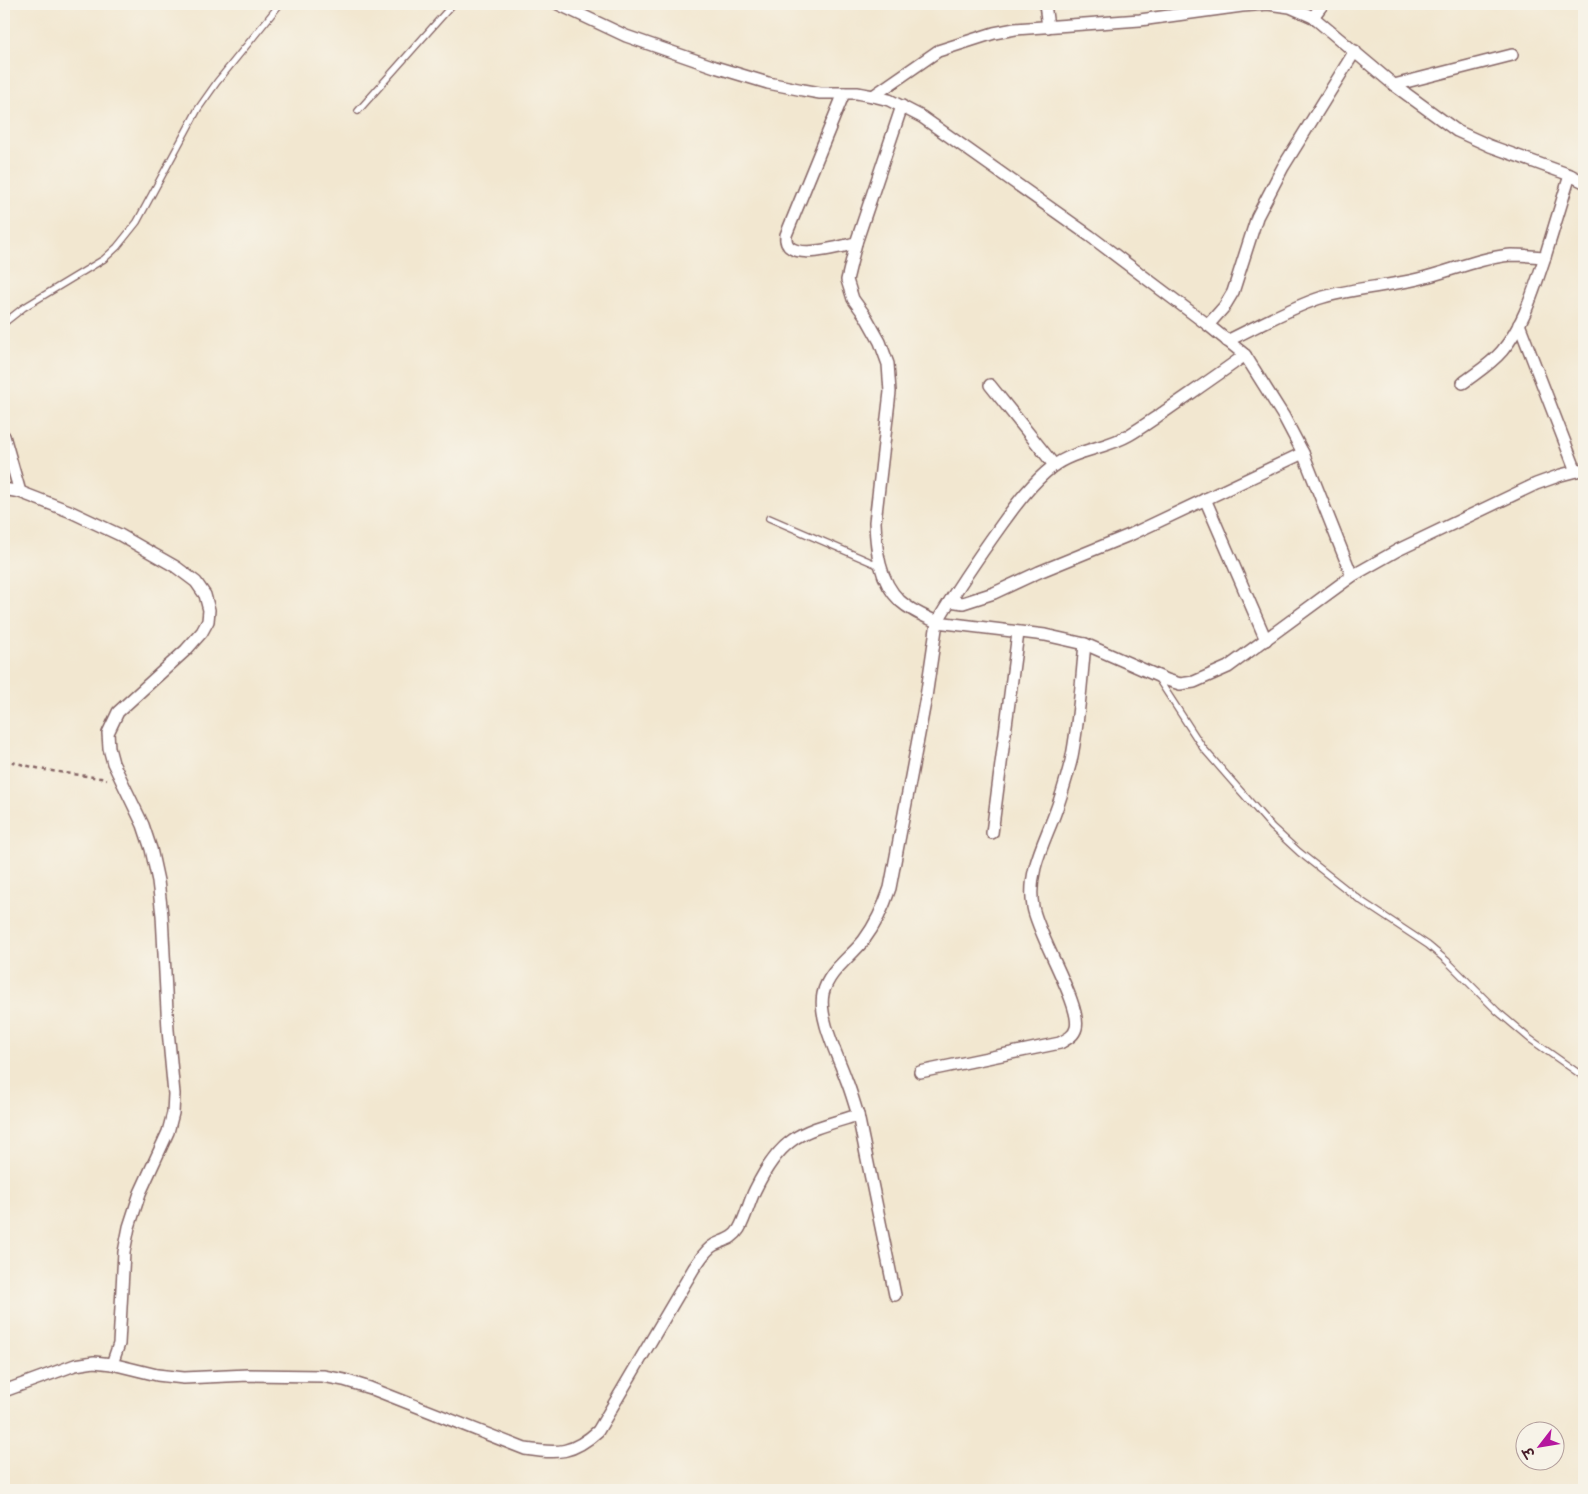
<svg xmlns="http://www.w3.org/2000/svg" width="1588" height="1494" font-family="'Architects Daughter','Playpen Sans Deva',sans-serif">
	<rect width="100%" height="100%" fill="#f7f3e8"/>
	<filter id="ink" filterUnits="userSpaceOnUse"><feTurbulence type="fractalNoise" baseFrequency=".02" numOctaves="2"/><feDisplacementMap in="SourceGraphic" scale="10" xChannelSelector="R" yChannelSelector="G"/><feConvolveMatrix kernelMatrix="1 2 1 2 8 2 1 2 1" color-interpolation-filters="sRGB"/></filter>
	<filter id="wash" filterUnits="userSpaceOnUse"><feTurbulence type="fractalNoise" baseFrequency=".0096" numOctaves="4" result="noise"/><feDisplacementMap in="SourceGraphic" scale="20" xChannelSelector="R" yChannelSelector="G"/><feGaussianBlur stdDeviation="1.12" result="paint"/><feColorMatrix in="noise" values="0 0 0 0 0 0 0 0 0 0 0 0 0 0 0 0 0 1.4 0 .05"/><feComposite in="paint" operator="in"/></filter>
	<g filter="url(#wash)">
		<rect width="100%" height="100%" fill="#f2e7d0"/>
	</g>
	<g filter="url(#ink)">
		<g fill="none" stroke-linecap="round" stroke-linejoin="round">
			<defs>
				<g id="service">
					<polyline points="358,111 453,4"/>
					<polyline points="4,323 23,308 104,259 117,247 137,222 198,109 217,82 280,4"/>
					<polyline points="769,518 880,566"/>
					<polyline points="1157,677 1203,748 1272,827 1299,852 1360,900 1428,945 1447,961 1497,1011 1530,1039 1584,1077"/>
				</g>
				<g id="minor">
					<path d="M558 4 626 36 715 67 768 83 803 90 820 93H857L873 96 889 100 922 117 1090 236 1208 325 1245 355C1218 375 1191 393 1164 412 1152 420 1141 428 1129 435 1105 449 1074 450 1052 467 1032 483 1017 503 1002 524 979 556 957 588 937 622 924 616 911 611 900 601 879 581 876 549 875 522L890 392 888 364 880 342 866 317 853 299 847 280 856 243"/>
					<polyline points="1045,4 1048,27"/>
					<polyline points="1313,17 1323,4"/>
					<polyline points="1394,85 1457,131 1490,146 1570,175"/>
					<path d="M844 93 786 235C782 265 842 246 856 243L902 106"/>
					<polyline points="873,96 938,51 994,33 1015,29 1140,20 1242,6 1268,4 1290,7 1313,17 1394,85 1512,55"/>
					<polyline points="1519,324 1576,471"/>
					<polyline points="1208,325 1224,307 1233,292 1257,217 1283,167 1355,51"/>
					<path d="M1227 341C1256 327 1286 310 1317 299 1350 288 1385 287 1418 279 1449 272 1478 258 1511 255 1522 255 1534 256 1545 257L1570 175 1584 182"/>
					<polyline points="1245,355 1284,417 1303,453"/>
					<path d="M1463 383C1476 373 1491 364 1502 351 1524 325 1534 289 1545 257"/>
					<polyline points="990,385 1054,465"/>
					<polyline points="4,436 20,492"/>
					<polyline points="4,489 20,492 69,511 120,535 176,567 196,582 205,595 209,610 208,621 202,632 186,650 118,712 108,733 109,748 113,763 143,825 151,849 158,881 162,915 168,1030 174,1094 173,1113 168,1132 140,1193 129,1227 124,1252 119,1344 112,1364"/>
					<polyline points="1205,499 1266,640"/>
					<polyline points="950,601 963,603 994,593 1039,572 1132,534 1303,453 1352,576"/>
					<polyline points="992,833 1018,633"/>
					<path d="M920 1072 1060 1043C1067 1039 1074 1036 1076 1028 1082 1006 1038 936 1033 907 1027 874 1043 845 1054 816 1061 798 1066 780 1071 761 1079 723 1081 683 1085 644"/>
					<polyline points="858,1115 895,1295"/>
					<path d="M4 1391 75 1365 94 1362 112 1364 157 1375 184 1378 248 1375 323 1376 344 1380 370 1388 525 1449C558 1454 573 1454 598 1431L694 1268C700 1260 705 1250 714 1245 724 1240 733 1239 739 1229 746 1217 749 1202 755 1190 782 1134 802 1132 858 1115 854 1103 851 1091 846 1079 838 1056 818 1018 823 994 828 971 851 957 864 940 876 924 884 906 890 888L926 697 937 622 1045 635 1085 644 1167 680 1180 684 1194 682 1228 667 1352 576 1398 550 1536 484 1561 475 1584 469"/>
				</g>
			</defs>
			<use href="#service" stroke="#856565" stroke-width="8"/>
			<use href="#minor" stroke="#856565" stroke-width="14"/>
			<polyline stroke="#856565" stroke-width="2.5" stroke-dasharray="4 4" stroke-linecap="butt" points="4,760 45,770 107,779"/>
			<use href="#service" stroke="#fff" stroke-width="5.5"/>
			<use href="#minor" stroke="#fff" stroke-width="11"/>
		</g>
	</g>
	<rect width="1588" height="1494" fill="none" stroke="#f7f3e8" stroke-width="20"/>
	<g transform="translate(1540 1446) rotate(239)"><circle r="24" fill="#f7f3e8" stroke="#b29e9c"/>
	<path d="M0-4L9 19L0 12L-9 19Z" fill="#b5179e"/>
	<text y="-8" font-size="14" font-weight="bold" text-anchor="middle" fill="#4a1f2b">उ</text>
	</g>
</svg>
